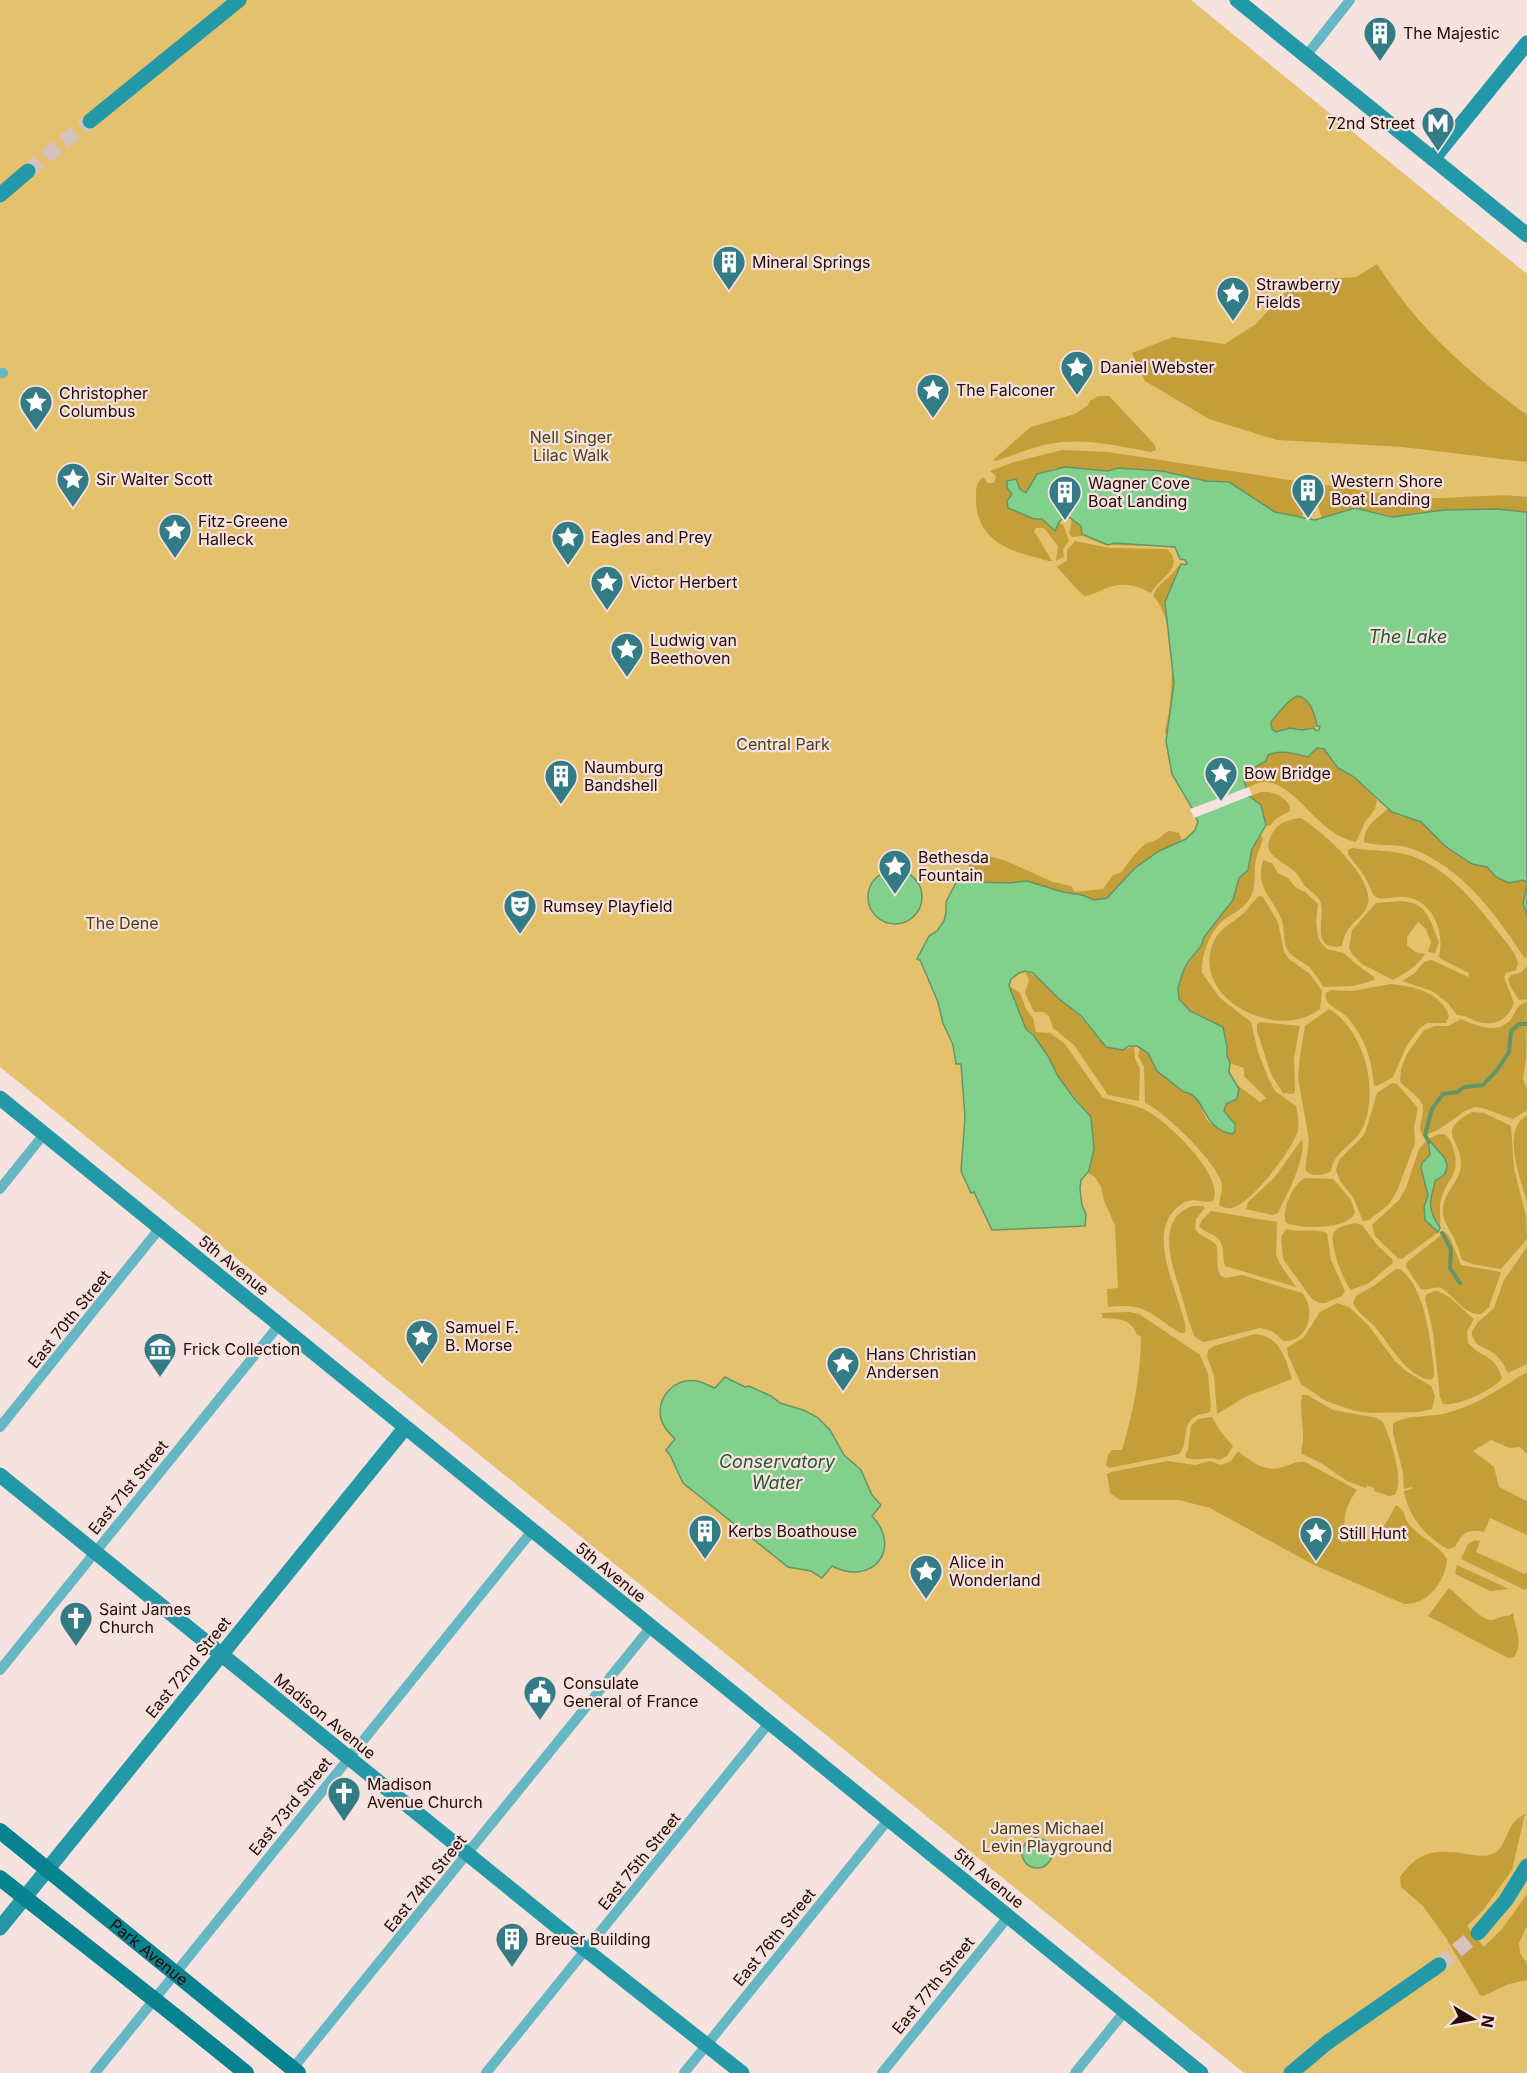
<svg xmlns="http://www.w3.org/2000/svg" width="1527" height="2073" font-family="Inter,sans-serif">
	<rect width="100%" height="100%" fill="#f6e3e0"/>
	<polygon fill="#e4c16c" points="0,0 1191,0 1527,274 1527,2073 1244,2073 0,1067"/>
	<g fill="#c39e39">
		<path d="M1377 264C1418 328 1466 371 1527 415V462L1403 447 1277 440 1209 419 1145 381 1132 353 1173 337 1225 344 1256 324 1284 293 1325 279 1357 277Z"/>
		<path d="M1098 396H1109L1155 445 1156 450 1151 452C1118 446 1083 437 1049 444 1031 447 1013 456 996 461L993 460 1031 427 1075 414 1087 406 1091 400Z"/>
		<path d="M1062 450 1108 452 1302 482 1306 486 1315 513 1302 515 1301 518 1275 512 1229 482 1206 481 1162 471 1118 468 1108 471 1065 467 1048 470 1029 487 1026 493 1020 489 1016 479 1009 480 1007 488 1012 494 1009 498 1008 508 1034 519H1042L1055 531 1059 522 1064 526 1069 541 1063 549 1064 557 1056 561 1058 546 1044 528H1036L1034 531 1052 561C1046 561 1043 559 1038 558 1005 550 976 538 976 498 976 489 976 482 983 477L988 483H994L996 476 990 471 1014 462Z"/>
		<path d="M1319 484C1357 490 1396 497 1434 498 1465 498 1496 493 1527 497V512L1497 509 1444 510 1397 517 1371 511 1346 510 1322 519 1313 489 1315 485Z"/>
		<polygon points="1072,520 1081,526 1084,536 1108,545 1114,543 1159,546 1105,545 1082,536 1072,537 1069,533"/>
		<path d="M1075 541 1110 548 1167 549C1187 567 1158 579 1151 593 1135 584 1120 582 1104 589 1098 592 1092 595 1085 596 1077 591 1065 575 1057 567L1067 560V550Z"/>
		<path d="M1178 566H1180L1165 602 1174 683 1166 736 1165 731C1174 700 1178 620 1153 596 1158 582 1172 578 1178 566Z"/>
		<path d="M1298 696C1311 699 1315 714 1317 726 1309 731 1302 729 1292 728 1288 728 1281 731 1276 732L1272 729V722C1279 713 1287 700 1298 696Z"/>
		<path d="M1317 748 1327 751 1338 768 1354 777 1377 800 1375 809 1365 822 1356 842C1315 834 1297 782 1264 782 1258 782 1252 786 1246 788L1243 778C1248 772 1266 754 1272 752 1291 747 1300 764 1317 748Z"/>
		<path d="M1261 792C1273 791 1284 796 1290 806V811L1277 818 1269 826 1266 825 1261 805 1249 796Z"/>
		<path d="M1388 809 1397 815 1421 822 1445 846 1466 861 1472 864 1487 867 1496 877 1509 883 1523 880 1527 883 1524 909 1527 915V955L1525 959C1497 915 1461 866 1410 848 1395 843 1379 847 1364 842 1364 826 1377 818 1388 809Z"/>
		<path d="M1301 818C1321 830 1374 877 1368 903 1365 919 1346 921 1342 946 1308 952 1327 914 1320 901 1317 894 1309 891 1304 885 1301 881 1300 877 1296 873 1285 861 1260 856 1271 836 1278 822 1287 820 1301 818Z"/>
		<path d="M1170 831 1179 833 1182 841 1159 851 1135 868 1107 898 1094 900 1082 895 1063 892 1027 881 1010 883 976 882 968 878 969 861 976 852 1006 861 1053 882 1071 886 1075 892 1103 889 1112 876 1122 872C1124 867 1140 848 1144 845 1148 842 1154 842 1158 839 1164 836 1163 832 1170 831Z"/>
		<path d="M1260 833 1263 839C1260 848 1256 856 1255 866 1254 877 1256 888 1250 898 1244 909 1235 912 1225 919 1210 930 1201 955 1202 973L1220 998 1251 1022 1258 1052 1269 1080 1275 1091 1296 1106C1298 1114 1299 1122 1298 1130 1294 1148 1251 1204 1232 1208 1227 1209 1223 1207 1219 1205 1220 1196 1224 1190 1221 1181 1215 1161 1164 1111 1145 1103L1144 1067 1138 1056 1140 1047 1148 1053 1157 1071 1184 1092C1201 1094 1200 1111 1208 1121 1213 1127 1223 1131 1230 1134H1233L1236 1127 1224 1110 1226 1104 1237 1098 1239 1089 1236 1084 1260 1102 1266 1098 1244 1076V1068L1230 1063C1225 1052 1226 1039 1223 1027L1190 1011 1179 999 1178 988 1184 969 1201 946 1204 937 1233 900 1239 878 1249 868 1250 854Z"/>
		<path d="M1352 848C1371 851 1394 850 1412 856 1448 869 1476 903 1498 932 1505 941 1515 951 1518 963L1516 970 1506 973 1504 977 1514 1003C1507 1021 1494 1027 1475 1021 1469 1018 1464 1015 1457 1015L1447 1002 1432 991 1402 981 1415 973 1424 962 1432 960 1468 977 1469 973 1441 959 1439 957C1445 932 1433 899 1404 897 1396 896 1383 901 1376 897 1371 894 1370 885 1367 881 1362 871 1354 863 1348 854V850Z"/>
		<path d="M1263 860 1272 863 1278 873 1288 878 1295 887 1305 892 1318 904 1316 921 1318 938 1322 944 1327 949 1344 953 1356 964 1374 977 1375 980 1353 986 1323 987C1319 980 1315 973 1309 967 1302 961 1292 958 1287 949 1283 941 1285 930 1282 921 1273 896 1255 891 1263 860Z"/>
		<path d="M1259 896 1263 897 1278 922 1284 952 1289 959 1309 973 1322 991 1320 1009C1278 1043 1188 998 1214 941 1220 927 1233 923 1244 913 1249 908 1253 901 1259 896Z"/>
		<path d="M1401 901C1427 902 1430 920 1439 942L1435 953 1428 952 1431 942 1426 929 1418 922 1407 937V945L1415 952 1425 954C1417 966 1406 973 1393 980L1362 964 1352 954 1349 948 1352 930 1376 903Z"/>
		<polygon points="1527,966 1527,999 1519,1000 1510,986 1508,979 1511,975 1520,973"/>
		<polygon points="1025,971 1038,977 1058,998 1075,1011 1106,1047 1123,1050 1134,1046 1135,1058 1140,1070 1139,1101 1108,1095 1074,1045 1053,1028 1049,1016 1043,1012 1034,1012 1025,993 1029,980"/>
		<path d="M1391 984C1413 986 1441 992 1449 1016L1446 1023H1427L1420 1028 1407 1045 1393 1077 1377 1086 1374 1085C1372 1059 1364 1035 1346 1016 1338 1008 1324 1006 1326 993L1331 990 1352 991Z"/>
		<path d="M1009 986 1020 993 1026 1009 1033 1018 1036 1032 1050 1033 1065 1044 1102 1097C1116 1103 1133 1103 1147 1111 1167 1121 1226 1177 1213 1201 1204 1204 1195 1197 1185 1202 1145 1224 1172 1278 1181 1310 1183 1318 1187 1325 1185 1333H1181C1150 1315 1148 1302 1108 1307L1107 1289 1118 1288 1115 1225 1104 1201 1101 1187 1095 1177 1087 1172 1094 1149 1091 1117 1058 1076 1034 1036 1027 1031Z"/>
		<path d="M1527 1002 1526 1059 1523 1079 1527 1089V1110L1513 1119 1483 1108 1475 1107 1465 1111 1438 1130 1423 1136C1416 1126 1424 1118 1423 1107 1421 1096 1406 1090 1400 1081L1401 1069 1407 1054 1424 1030 1435 1026H1448L1461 1019C1476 1025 1498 1036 1511 1019 1517 1011 1516 1005 1527 1002Z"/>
		<path d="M1329 1009C1365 1030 1381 1095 1361 1131 1352 1146 1334 1151 1331 1171 1323 1176 1311 1177 1305 1170L1309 1140 1298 1078 1300 1056 1305 1026Z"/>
		<polygon points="1260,1022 1300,1026 1294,1057 1295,1091 1293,1094 1283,1093 1271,1074 1257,1031 1257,1024"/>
		<polygon points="1392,1083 1397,1084 1418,1108 1414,1127 1415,1143 1397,1191 1389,1204 1378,1213 1369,1220 1363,1221 1353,1197 1340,1181 1336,1170 1339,1160 1363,1136 1366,1130 1377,1093"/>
		<path d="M1472 1112 1484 1113 1511 1126 1514 1169 1526 1216 1527 1239 1501 1269 1472 1264 1462 1260C1460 1255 1459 1248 1456 1243 1449 1225 1436 1217 1447 1195 1452 1186 1460 1177 1461 1166 1462 1138 1434 1133 1472 1112Z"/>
		<path d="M1527 1115V1203C1522 1183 1507 1145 1517 1126 1519 1121 1523 1118 1527 1115Z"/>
		<path d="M1439 1134H1443C1449 1136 1451 1142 1453 1148 1461 1173 1450 1175 1442 1196 1438 1206 1441 1218 1440 1228 1435 1220 1429 1210 1431 1200 1431 1193 1434 1189 1435 1181 1444 1176 1444 1176 1447 1165L1444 1157 1428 1139Z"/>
		<path d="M1302 1139C1307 1158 1286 1196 1278 1213L1272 1215 1246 1209 1248 1202 1274 1178Z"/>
		<polygon points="1427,1140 1430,1155 1424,1176 1428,1195 1424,1207 1425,1220 1438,1232 1402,1259 1398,1258 1375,1236 1372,1225 1399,1200 1406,1188 1419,1149"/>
		<path d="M1305 1178 1333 1179 1351 1200 1355 1213C1347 1230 1301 1229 1286 1223 1281 1210 1293 1184 1305 1178Z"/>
		<path d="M1192 1206H1203L1205 1208 1196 1219 1195 1229C1200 1237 1211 1238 1217 1246L1218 1270 1221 1276 1226 1278 1242 1275 1302 1293C1317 1310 1308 1342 1284 1341L1272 1331 1260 1328 1209 1341 1203 1342 1195 1337C1189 1324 1186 1310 1182 1297 1174 1270 1153 1220 1192 1206Z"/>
		<path d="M1211 1211 1277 1222 1276 1255 1280 1264 1296 1287 1225 1266C1222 1258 1225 1249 1220 1241 1215 1233 1204 1233 1199 1226L1202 1220Z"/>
		<path d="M1355 1223 1362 1225 1377 1245 1392 1259 1393 1263 1369 1283 1351 1290C1344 1282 1328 1243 1334 1232 1338 1226 1348 1225 1355 1223Z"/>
		<path d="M1286 1229C1300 1233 1315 1228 1327 1233L1331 1260 1345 1291 1342 1296 1325 1303H1320L1312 1299 1283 1259 1281 1237Z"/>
		<path d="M1445 1232 1450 1238 1461 1265 1501 1272 1489 1307 1481 1314C1465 1316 1454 1295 1441 1288 1434 1286 1427 1291 1421 1289L1406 1267 1407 1262Z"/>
		<polygon points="1527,1247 1527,1364 1508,1373 1502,1362 1495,1354 1477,1344 1472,1336 1472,1331 1478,1322 1494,1308 1504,1280"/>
		<path d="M1396 1269H1400C1426 1289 1430 1340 1434 1370V1376L1431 1380C1405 1376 1391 1345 1375 1327 1368 1319 1357 1312 1353 1303L1356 1296 1375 1285Z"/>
		<path d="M1435 1291C1450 1293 1462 1310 1474 1319L1467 1331 1468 1343C1482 1359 1494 1353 1502 1378 1496 1389 1456 1407 1443 1404L1440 1397 1433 1332 1425 1298 1427 1294Z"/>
		<polygon points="1337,1303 1349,1307 1368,1325 1395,1361 1406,1371 1431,1386 1435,1396 1432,1409 1419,1412 1372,1413 1355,1411 1326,1401 1301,1384 1288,1355 1287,1348 1304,1337 1320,1312"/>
		<path d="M1129 1312 1139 1314 1200 1355 1208 1374 1211 1407 1210 1412C1205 1414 1200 1414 1196 1416 1181 1423 1189 1444 1179 1454L1109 1468 1106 1465 1108 1455 1112 1450H1122C1133 1413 1141 1374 1141 1336L1137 1335C1131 1318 1118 1319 1102 1318V1313Z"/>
		<path d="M1255 1334C1279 1335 1286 1359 1292 1379L1245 1397 1217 1414 1214 1375 1207 1357 1208 1350 1214 1346Z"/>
		<path d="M1527 1372V1454L1520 1447 1510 1448 1491 1440 1473 1451 1494 1467 1499 1487 1527 1501V1535L1490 1518 1484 1532C1468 1528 1462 1533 1455 1547L1448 1549C1426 1538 1408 1516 1404 1491L1412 1489V1487L1404 1489 1403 1473 1393 1433V1424C1402 1415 1433 1417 1447 1413 1476 1406 1502 1387 1527 1372Z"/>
		<path d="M1302 1395H1307L1333 1410 1377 1418 1383 1422C1390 1439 1405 1479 1395 1495L1389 1496 1374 1491V1488L1367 1485 1366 1488 1347 1481 1321 1463 1302 1454C1300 1447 1303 1446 1303 1440 1304 1426 1299 1410 1302 1395Z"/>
		<path d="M1212 1417 1220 1431 1233 1446 1227 1456 1219 1460C1207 1455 1196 1463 1185 1457L1188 1449 1191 1426 1198 1419Z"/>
		<path d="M1238 1451C1252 1463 1268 1474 1286 1466 1293 1464 1297 1461 1305 1462L1357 1490C1347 1504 1343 1514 1345 1531 1372 1554 1384 1527 1396 1505 1407 1512 1403 1516 1408 1523 1419 1537 1438 1544 1447 1559 1446 1581 1427 1606 1404 1604L1312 1564 1210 1508 1179 1500H1120L1110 1493 1107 1474 1111 1472 1168 1461 1195 1465 1210 1461 1221 1465 1231 1461Z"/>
		<polygon points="1475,1540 1480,1541 1476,1552 1525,1574 1527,1572 1527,1588 1525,1590 1461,1559 1468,1544"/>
		<polygon points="1457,1565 1509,1589 1490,1591 1455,1574"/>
		<path d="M1449 1588C1457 1594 1482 1621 1491 1620 1498 1620 1501 1615 1509 1616L1513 1613C1515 1628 1524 1643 1514 1657L1508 1658 1428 1616Z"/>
		<path d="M1525 1814 1512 1870 1484 1909 1467 1926 1484 1947 1502 1929 1527 1894V1926L1519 1943 1520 1953 1527 1964V1980L1509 1984 1483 1996 1480 1995 1446 1938 1423 1906 1401 1887 1400 1877C1419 1851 1435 1849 1466 1854 1473 1855 1482 1857 1489 1855 1510 1850 1503 1823 1525 1814Z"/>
	</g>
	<g fill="#81d18d" stroke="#669565" stroke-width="1.5" fill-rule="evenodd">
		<path d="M1065 467 1108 471 1118 468 1162 471 1206 481 1229 482 1275 512 1315 520 1355 508 1392 517 1444 510 1497 509 1527 512V915L1523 904 1527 883 1523 880 1509 883 1496 877 1487 867 1472 864 1445 846 1421 822 1392 812 1354 777 1338 768 1324 749 1317 748 1308 757C1295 754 1280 749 1268 755L1266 761 1255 767 1243 778 1249 796 1261 805 1266 825 1252 849 1248 870 1239 878 1233 900 1204 937 1201 946 1188 962 1184 969 1178 988 1179 999 1190 1011 1223 1027 1227 1046V1056L1230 1063 1229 1072 1239 1089 1237 1099 1226 1104 1224 1111 1235 1124V1131L1233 1134C1201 1130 1206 1094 1184 1092L1157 1071 1148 1053 1137 1046H1129L1123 1050 1106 1047 1081 1016 1058 998 1033 973 1025 971 1019 973 1011 979 1009 986 1026 1029 1034 1036 1048 1056 1058 1076 1074 1098 1091 1117 1094 1149 1089 1171 1081 1180 1080 1189 1082 1205 1086 1214 1085 1226 992 1230 974 1192 971 1193 961 1171 965 1117 961 1064H956L953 1045 943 1023 938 1002 920 960 917 959 929 936 937 931 944 921 946 913V902L958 879 960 880 962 876 976 882 1010 883 1027 881 1063 892 1082 895 1094 900 1107 898 1135 868 1159 851 1186 839 1195 830 1198 822 1192 808 1172 774 1166 741 1174 683 1165 602 1181 564 1186 565 1187 563 1185 560 1180 559 1175 547 1114 543 1108 545 1082 534 1081 526 1066 515 1059 522 1055 531 1042 519H1034L1008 508 1007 501 1012 494 1007 488V481L1016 479 1020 489 1026 493 1037 474ZM1298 696C1311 699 1315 714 1317 726H1320L1319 730 1316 731 1314 728 1302 730 1290 728 1276 732 1272 729 1271 722C1279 713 1287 700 1298 696Z"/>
		<circle cx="895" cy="897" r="27"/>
		<path d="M1428 1139 1444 1157 1447 1164C1447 1175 1442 1177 1435 1181 1434 1190 1431 1193 1431 1200 1429 1210 1435 1220 1440 1228L1438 1232 1425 1220 1424 1207 1428 1195 1421 1168 1422 1163 1430 1155Z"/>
		<path d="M725 1377 745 1387 749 1386 771 1396 780 1403 803 1410 817 1417 830 1430 844 1455 861 1470 872 1495 881 1505 872 1516C903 1549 872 1587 832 1566L822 1578 811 1571 788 1567 683 1483 670 1455 666 1450 675 1439C669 1433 663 1427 661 1419 656 1397 675 1377 697 1381 703 1382 709 1386 715 1388Z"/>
		<circle cx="1037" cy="1853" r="15"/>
	</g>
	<polygon fill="#f6e3e0" points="1249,787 1252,795 1194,818 1190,809"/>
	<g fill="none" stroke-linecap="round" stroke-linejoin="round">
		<g stroke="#669565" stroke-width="4">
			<polyline points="1429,1142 1425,1135 1432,1109 1443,1094 1458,1092 1464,1087 1483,1085 1497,1070 1509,1052 1511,1031 1519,1024 1527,1024"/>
			<polyline points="1442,1233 1451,1249 1450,1268 1460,1283"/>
		</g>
		<g stroke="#d7c2bf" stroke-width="15" stroke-dasharray="15 8" stroke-linecap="butt">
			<polyline points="28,171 90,121"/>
			<polyline points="1439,1965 1478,1933"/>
		</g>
		<g stroke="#64b7c3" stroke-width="10">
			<polyline points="1306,56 1350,0"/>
			<polyline points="0,373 3,373"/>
			<polyline points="0,1189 44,1134"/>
			<polyline points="0,1427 160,1228"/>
			<polyline points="0,1670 279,1325"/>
			<polyline points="290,2072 651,1627"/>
			<polyline points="95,2073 532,1531"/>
			<polyline points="486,2073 769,1723"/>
			<polyline points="684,2073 888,1820"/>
			<polyline points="882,2073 1008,1917"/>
			<polyline points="1075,2073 1125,2011"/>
		</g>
		<g stroke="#2399a8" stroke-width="15">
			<polyline points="1237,0 1527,235"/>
			<polyline points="90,121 239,0"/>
			<polyline points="1433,159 1527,43"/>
			<polyline points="0,195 28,171"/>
			<polyline points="0,1098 1201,2073"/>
			<polyline points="0,1475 586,1950 742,2073"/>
			<polyline points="0,1928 405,1428"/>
			<polyline points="1478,1933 1506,1900 1527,1866"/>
			<polyline points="1291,2073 1328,2042 1439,1965"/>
		</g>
		<g stroke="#07828f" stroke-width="16">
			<path id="s1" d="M0 1831 298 2073"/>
			<path d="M0 1878C82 1943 165 2007 246 2073"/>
		</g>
	</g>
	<defs>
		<symbol id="building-pin" viewBox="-11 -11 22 30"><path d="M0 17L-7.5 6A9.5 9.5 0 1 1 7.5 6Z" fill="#337b85" stroke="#f6e3e0"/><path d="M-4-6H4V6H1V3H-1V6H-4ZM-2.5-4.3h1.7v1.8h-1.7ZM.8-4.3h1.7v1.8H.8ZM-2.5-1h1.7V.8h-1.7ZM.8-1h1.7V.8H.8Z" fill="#fff"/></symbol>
		<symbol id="metro-pin" viewBox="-11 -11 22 30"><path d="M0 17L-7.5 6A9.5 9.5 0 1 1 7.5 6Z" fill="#337b85" stroke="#f6e3e0"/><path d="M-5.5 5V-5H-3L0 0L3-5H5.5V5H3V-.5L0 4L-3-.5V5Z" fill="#fff"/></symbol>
		<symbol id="sight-pin" viewBox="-11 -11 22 30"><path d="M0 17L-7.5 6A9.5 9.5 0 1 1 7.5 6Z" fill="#337b85" stroke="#f6e3e0"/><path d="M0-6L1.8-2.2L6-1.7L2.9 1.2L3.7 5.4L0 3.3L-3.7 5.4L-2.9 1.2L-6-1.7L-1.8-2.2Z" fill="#fff"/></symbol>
		<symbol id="theatre-pin" viewBox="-11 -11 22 30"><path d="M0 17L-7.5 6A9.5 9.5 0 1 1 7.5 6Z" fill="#337b85" stroke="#f6e3e0"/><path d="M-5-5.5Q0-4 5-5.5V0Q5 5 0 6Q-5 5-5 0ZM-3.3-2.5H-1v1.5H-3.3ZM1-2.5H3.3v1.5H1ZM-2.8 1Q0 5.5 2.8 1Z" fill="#fff"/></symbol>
		<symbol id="museum-pin" viewBox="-11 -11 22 30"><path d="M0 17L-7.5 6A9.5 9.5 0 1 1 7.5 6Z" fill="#337b85" stroke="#f6e3e0"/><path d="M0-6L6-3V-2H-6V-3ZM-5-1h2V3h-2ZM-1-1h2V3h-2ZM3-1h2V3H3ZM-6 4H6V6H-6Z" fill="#fff"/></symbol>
		<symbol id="church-pin" viewBox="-11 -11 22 30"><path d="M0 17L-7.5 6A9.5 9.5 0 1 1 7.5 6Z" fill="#337b85" stroke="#f6e3e0"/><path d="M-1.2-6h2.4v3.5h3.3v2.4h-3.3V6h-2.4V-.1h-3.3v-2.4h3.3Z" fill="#fff"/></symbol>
		<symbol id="civic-pin" viewBox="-11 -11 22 30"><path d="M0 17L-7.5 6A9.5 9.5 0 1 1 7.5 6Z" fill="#337b85" stroke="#f6e3e0"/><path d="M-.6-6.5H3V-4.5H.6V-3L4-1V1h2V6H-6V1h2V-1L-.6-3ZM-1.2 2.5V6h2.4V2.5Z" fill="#fff"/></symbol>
	</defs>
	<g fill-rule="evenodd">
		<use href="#building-pin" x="1361" y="14" width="38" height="52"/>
		<use href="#metro-pin" x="1419" y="104" width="38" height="52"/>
		<use href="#building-pin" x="710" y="243" width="38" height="52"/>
		<use href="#sight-pin" x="1214" y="274" width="38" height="52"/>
		<use href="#sight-pin" x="1058" y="348" width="38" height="52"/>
		<use href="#sight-pin" x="914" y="371" width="38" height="52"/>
		<use href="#sight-pin" x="17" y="383" width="38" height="52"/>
		<use href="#sight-pin" x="54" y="460" width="38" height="52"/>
		<use href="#building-pin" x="1289" y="471" width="38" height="52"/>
		<use href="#building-pin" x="1046" y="473" width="38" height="52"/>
		<use href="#sight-pin" x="156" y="511" width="38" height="52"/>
		<use href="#sight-pin" x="549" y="518" width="38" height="52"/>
		<use href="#sight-pin" x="588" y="563" width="38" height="52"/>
		<use href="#sight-pin" x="608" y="630" width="38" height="52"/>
		<use href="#sight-pin" x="1202" y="754" width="38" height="52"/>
		<use href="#building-pin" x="542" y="757" width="38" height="52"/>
		<use href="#sight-pin" x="876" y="847" width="38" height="52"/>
		<use href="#theatre-pin" x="501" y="887" width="38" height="52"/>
		<use href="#sight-pin" x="403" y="1317" width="38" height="52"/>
		<use href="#museum-pin" x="141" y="1330" width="38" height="52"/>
		<use href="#sight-pin" x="824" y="1344" width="38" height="52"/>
		<use href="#building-pin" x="686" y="1512" width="38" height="52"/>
		<use href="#sight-pin" x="1297" y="1514" width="38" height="52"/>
		<use href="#sight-pin" x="907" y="1552" width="38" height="52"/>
		<use href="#church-pin" x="57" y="1599" width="38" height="52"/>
		<use href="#civic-pin" x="521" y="1673" width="38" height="52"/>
		<use href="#church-pin" x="325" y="1774" width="38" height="52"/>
		<use href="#building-pin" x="493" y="1920" width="38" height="52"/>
	</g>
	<g text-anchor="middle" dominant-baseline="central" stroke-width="4.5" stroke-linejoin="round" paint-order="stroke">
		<g font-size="16" fill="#270907" stroke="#f6e3e0" text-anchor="start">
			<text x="1403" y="33">The Majestic</text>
			<text x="1415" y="123" text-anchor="end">72nd Street</text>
			<text x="752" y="262">Mineral Springs</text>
			<text x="1256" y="284">Strawberry<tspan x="1256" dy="18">Fields</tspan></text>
			<text x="1100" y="367">Daniel Webster</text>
			<text x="956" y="390">The Falconer</text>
			<text x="59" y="393">Christopher<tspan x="59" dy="18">Columbus</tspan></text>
			<text x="96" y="479">Sir Walter Scott</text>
			<text x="1331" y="481">Western Shore<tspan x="1331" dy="18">Boat Landing</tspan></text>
			<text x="1088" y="483">Wagner Cove<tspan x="1088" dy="18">Boat Landing</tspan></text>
			<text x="198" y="521">Fitz-Greene<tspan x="198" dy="18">Halleck</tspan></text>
			<text x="591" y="537">Eagles and Prey</text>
			<text x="630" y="582">Victor Herbert</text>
			<text x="650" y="640">Ludwig van<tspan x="650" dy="18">Beethoven</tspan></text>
			<text x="584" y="767">Naumburg<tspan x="584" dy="18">Bandshell</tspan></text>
			<text x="1244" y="773">Bow Bridge</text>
			<text x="918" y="857">Bethesda<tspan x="918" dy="18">Fountain</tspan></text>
			<text x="543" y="906">Rumsey Playfield</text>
			<text x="445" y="1327">Samuel F.<tspan x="445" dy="18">B. Morse</tspan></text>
			<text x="183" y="1349">Frick Collection</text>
			<text x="866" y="1354">Hans Christian<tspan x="866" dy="18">Andersen</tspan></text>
			<text x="728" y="1531">Kerbs Boathouse</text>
			<text x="1339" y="1533">Still Hunt</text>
			<text x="949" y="1562">Alice in<tspan x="949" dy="18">Wonderland</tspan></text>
			<text x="99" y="1609">Saint James<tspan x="99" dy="18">Church</tspan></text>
			<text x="563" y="1683">Consulate<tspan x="563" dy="18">General of France</tspan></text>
			<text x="367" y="1784">Madison<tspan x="367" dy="18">Avenue Church</tspan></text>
			<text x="535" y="1939">Breuer Building</text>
		</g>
		<g font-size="16" fill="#4d3e14" stroke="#f6e3e0">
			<text x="571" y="437">Nell Singer<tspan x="571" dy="18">Lilac Walk</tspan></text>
			<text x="783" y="744">Central Park</text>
			<text x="122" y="923">The Dene</text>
			<text x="1047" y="1828">James Michael<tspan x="1047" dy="18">Levin Playground</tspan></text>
		</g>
		<g font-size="16" fill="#270907" stroke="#f6e3e0">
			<text transform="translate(234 1265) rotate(39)">5th Avenue</text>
			<text transform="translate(69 1319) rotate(-51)">East 70th Street</text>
			<text transform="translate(128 1487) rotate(-51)">East 71st Street</text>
			<text transform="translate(611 1572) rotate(39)">5th Avenue</text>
			<text transform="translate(188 1667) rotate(-51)">East 72nd Street</text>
			<text transform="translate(325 1716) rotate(39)">Madison Avenue</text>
			<text transform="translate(290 1806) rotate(-51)">East 73rd Street</text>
			<text transform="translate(639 1861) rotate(-51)">East 75th Street</text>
			<text transform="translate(989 1878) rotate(39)">5th Avenue</text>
			<text transform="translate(425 1883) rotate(-51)">East 74th Street</text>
			<text transform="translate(774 1937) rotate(-51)">East 76th Street</text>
			<text stroke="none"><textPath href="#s1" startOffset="192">Park Avenue</textPath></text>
			<text transform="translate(933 1985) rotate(-51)">East 77th Street</text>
		</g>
		<g font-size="18" font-style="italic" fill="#22592d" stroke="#f6e3e0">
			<text x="1408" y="636">The Lake</text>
			<text x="777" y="1461">Conservatory<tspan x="777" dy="21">Water</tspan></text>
		</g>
	</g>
	<g transform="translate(1473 2019) rotate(100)" stroke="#f6e3e0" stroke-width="4.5" paint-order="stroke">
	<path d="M0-4.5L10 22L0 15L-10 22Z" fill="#270907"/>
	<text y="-9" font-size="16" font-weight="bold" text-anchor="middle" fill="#270907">N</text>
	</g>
</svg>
